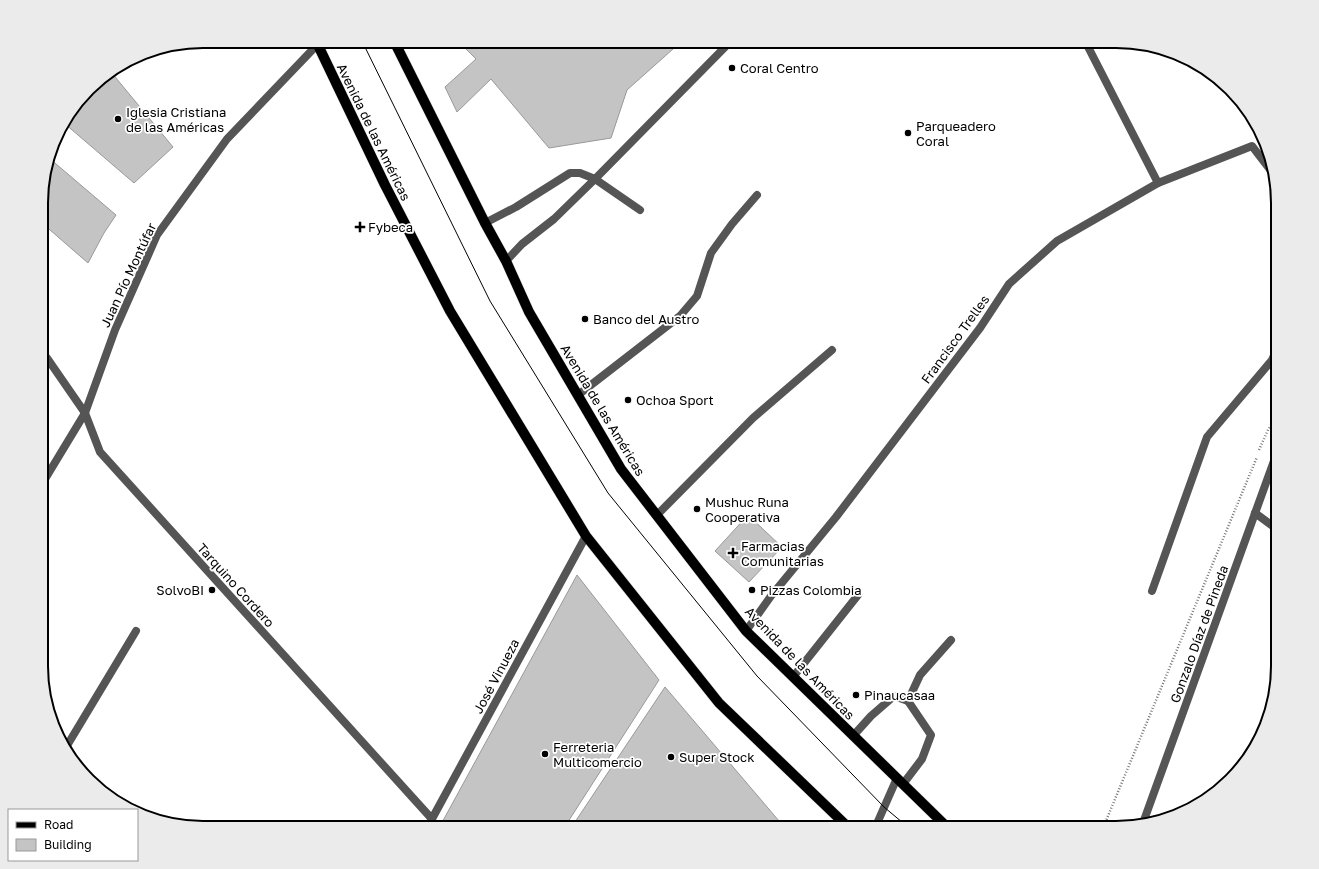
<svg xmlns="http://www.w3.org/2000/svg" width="1319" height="869" font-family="'Golos Text',sans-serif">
	<rect width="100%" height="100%" fill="#fff"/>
	<g fill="#c4c4c4" stroke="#999">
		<polygon points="458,41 682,41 627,90 611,138 549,148 491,79 457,112 445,87 476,59"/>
		<polygon points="111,72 173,147 134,183 64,123 96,81"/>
		<polygon points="49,158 116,215 104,233 88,263 42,223 42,182"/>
		<polygon points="748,515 782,547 749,582 715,551"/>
		<polygon points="577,575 659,680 564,828 439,828"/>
		<polygon points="665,687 785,828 571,828"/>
	</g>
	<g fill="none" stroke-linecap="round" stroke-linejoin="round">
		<defs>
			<g id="primary">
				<polyline points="316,41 385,185 450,311 586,536 719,703 849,828"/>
				<polyline points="394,41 485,223 506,261 529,312 621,469 746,631 948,828"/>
			</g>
		</defs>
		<use href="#primary" stroke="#dbdbdb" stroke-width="11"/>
		<g stroke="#777" stroke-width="2.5" stroke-dasharray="1 2" stroke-linecap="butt">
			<polyline points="1259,450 1268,430 1278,414"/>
			<polyline points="1103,828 1257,457"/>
		</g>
		<g stroke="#555" stroke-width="8">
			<polyline points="485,223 516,207 570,173 580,173 595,179 731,41"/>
			<polyline points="506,261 522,244 554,219 595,179 640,210"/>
			<polyline points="578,395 680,316 697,296 711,253 732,224 757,195"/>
			<polyline points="793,677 858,595"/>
			<polyline points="853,736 871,716 894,696 908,701"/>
			<polyline points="903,784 922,759 931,735 908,701 920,675 951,640"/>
		</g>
		<g stroke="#555" stroke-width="8">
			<polyline points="1085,41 1158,183"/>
			<polyline points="42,353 47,358 85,413 100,452 432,819"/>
			<polyline points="42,484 85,413 115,330 157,235 227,139 317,45"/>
			<polyline points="1255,513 1278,530"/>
			<polyline points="657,515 753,418 832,350"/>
			<polyline points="1152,591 1207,437 1272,360 1278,347"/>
			<polyline points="746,631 771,596 836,517 980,328 1009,284 1057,241 1158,183 1252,146 1272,172"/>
			<polyline points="65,749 136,631"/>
			<polyline points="1143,823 1275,458 1278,454"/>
			<polyline points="427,828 586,536"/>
			<polyline points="875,828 897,778"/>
		</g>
		<use href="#primary" stroke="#000" stroke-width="10"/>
		<polyline stroke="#000" stroke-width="1" points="362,41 490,301 608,493 757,676 884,807 909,828"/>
	</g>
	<g fill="#000" stroke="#fff" stroke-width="1.5">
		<circle cx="732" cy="68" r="4"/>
		<circle cx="118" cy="119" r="4"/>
		<circle cx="908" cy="133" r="4"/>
		<path d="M358 221h4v4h4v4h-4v4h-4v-4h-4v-4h4z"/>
		<circle cx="585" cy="319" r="4"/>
		<circle cx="628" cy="400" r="4"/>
		<circle cx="697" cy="509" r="4"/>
		<path d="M731 547h4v4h4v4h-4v4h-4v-4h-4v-4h4z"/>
		<circle cx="212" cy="590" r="4"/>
		<circle cx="752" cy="590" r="4"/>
		<circle cx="856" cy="695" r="4"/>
		<circle cx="545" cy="754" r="4"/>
		<circle cx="671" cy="757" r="4"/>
	</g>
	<g text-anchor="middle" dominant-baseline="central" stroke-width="3.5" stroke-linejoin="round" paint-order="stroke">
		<g font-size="13" fill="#000" stroke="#fff" text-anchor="start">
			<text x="740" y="68">Coral Centro</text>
			<text x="126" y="112">Iglesia Cristiana<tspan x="126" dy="15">de las Américas</tspan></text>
			<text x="916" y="126">Parqueadero<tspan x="916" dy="15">Coral</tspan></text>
			<text x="368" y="227">Fybeca</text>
			<text x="593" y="319">Banco del Austro</text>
			<text x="636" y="400">Ochoa Sport</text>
			<text x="705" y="502">Mushuc Runa<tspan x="705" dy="15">Cooperativa</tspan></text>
			<text x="741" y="546">Farmacias<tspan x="741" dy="15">Comunitarias</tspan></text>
			<text x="204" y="590" text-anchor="end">SolvoBI</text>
			<text x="760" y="590">Pizzas Colombia</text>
			<text x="864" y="695">Pinaucasaa</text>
			<text x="553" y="747">Ferreteria<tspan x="553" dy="15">Multicomercio</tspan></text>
			<text x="679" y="757">Super Stock</text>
		</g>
		<g font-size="13" fill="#000" stroke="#fff">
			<text transform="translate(374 132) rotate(64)">Avenida de las Américas</text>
			<text transform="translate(128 275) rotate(-65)">Juan Pío Montúfar</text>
			<text transform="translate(955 339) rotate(-54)">Francisco Trelles</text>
			<text transform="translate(603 410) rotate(59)">Avenida de las Américas</text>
			<text transform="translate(236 585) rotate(48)">Tarquino Cordero</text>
			<text transform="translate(1199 634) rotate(-70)">Gonzalo Díaz de Pineda</text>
			<text transform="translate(800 663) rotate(46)">Avenida de las Américas</text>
			<text transform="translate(496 676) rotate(-62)">José Vinueza</text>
		</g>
	</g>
	<path d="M0 0H1319V869H0ZM203 48H1116A155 155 0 0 1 1271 203V666A155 155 0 0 1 1116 821H203A155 155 0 0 1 48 666V203A155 155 0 0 1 203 48Z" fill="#ebebeb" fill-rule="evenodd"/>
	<path fill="none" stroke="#000" stroke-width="2" d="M203 48H1116A155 155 0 0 1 1271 203V666A155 155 0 0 1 1116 821H203A155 155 0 0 1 48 666V203A155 155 0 0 1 203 48Z"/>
	<rect x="8" y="809" width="130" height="52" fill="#ffffff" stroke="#999999"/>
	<rect x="16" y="822" width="20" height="6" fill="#000000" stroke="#999999"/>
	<text x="44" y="829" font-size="12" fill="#000000">Road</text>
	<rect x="16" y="839" width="20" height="12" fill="#c4c4c4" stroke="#999999"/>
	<text x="44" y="849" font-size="12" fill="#000000">Building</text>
</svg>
